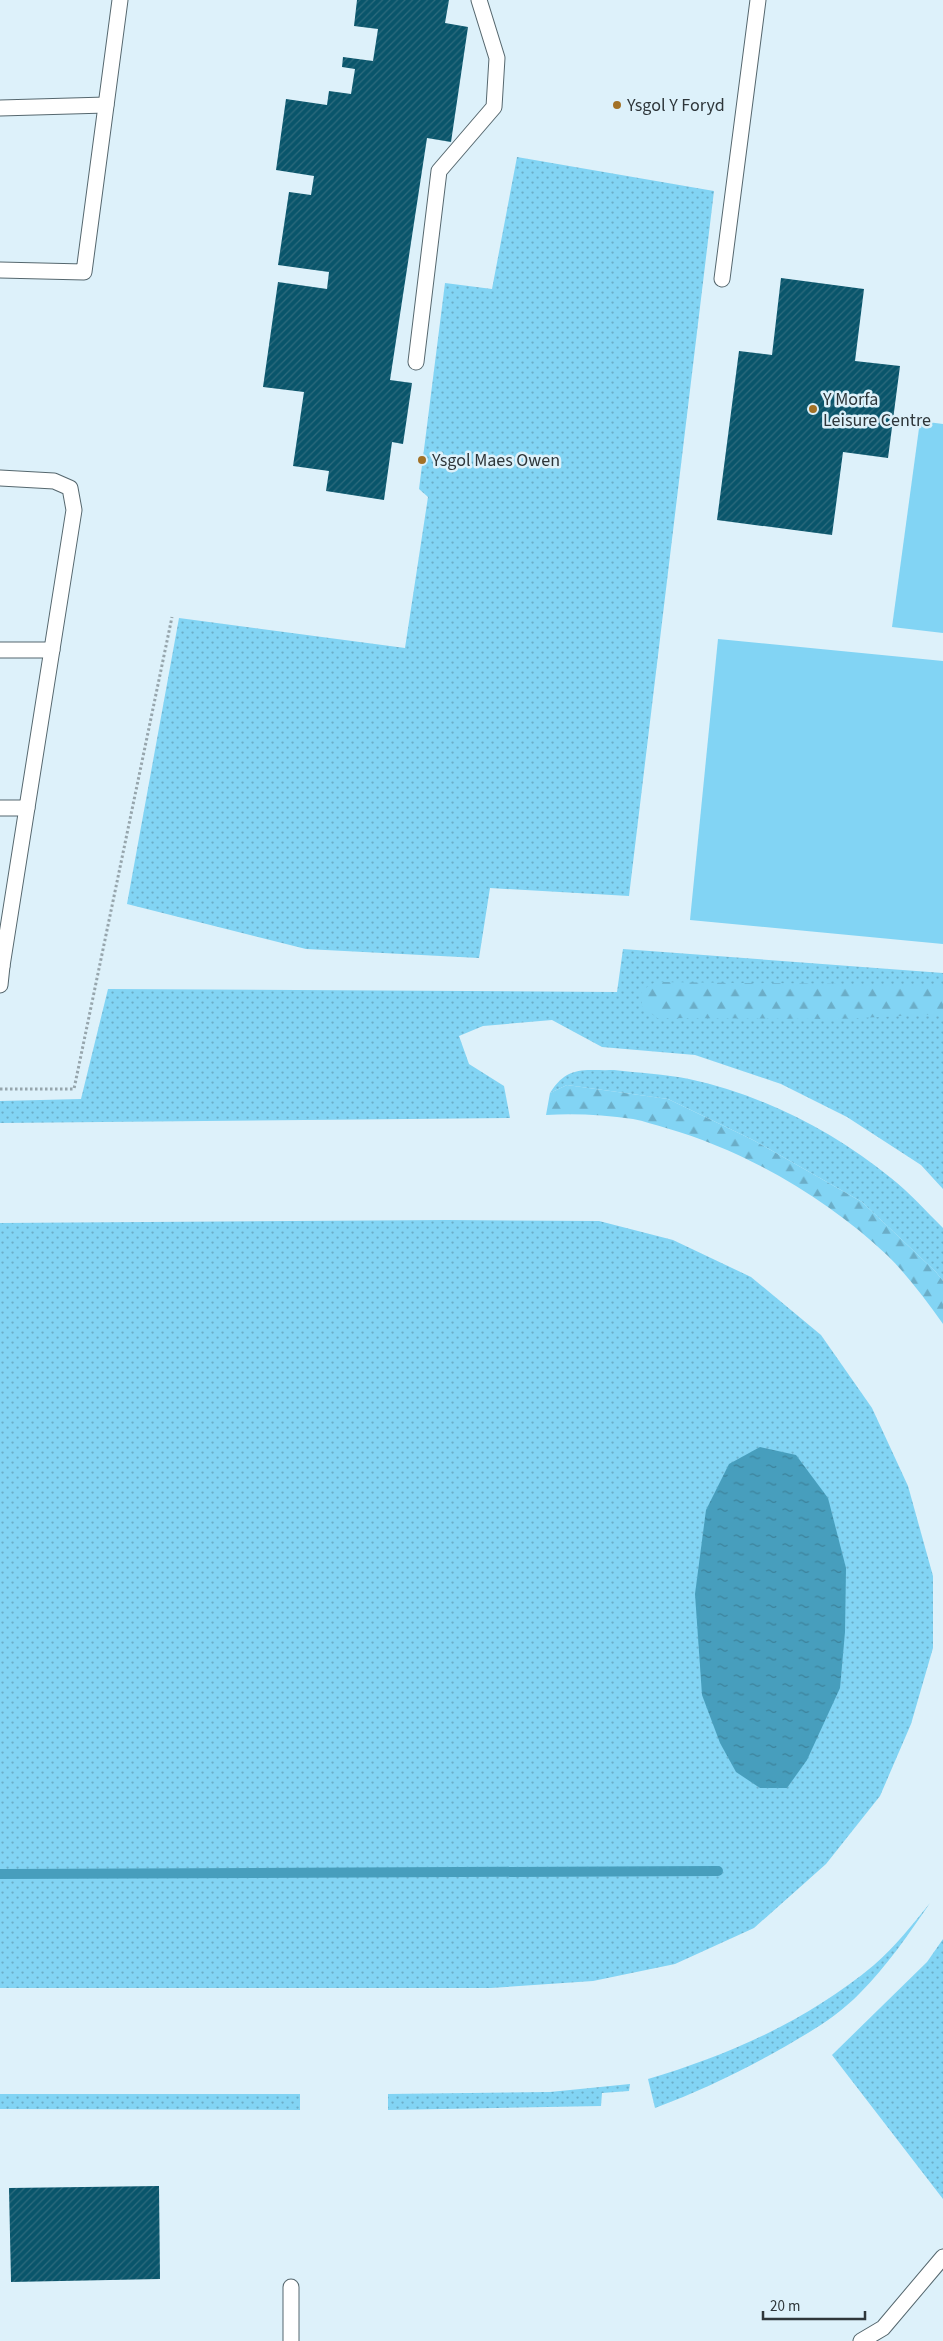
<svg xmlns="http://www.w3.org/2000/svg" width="943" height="2341" font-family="'Source Sans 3',sans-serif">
	<defs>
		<pattern id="grass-dots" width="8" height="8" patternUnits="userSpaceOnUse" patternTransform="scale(1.25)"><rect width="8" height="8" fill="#82d4f4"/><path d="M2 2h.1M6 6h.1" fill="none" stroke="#6badc7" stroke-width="1.8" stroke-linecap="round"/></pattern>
		<pattern id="forest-firs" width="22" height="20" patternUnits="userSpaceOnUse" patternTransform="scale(1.25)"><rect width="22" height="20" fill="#82d4f4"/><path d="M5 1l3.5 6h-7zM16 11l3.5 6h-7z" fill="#6badc7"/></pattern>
		<pattern id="water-ripples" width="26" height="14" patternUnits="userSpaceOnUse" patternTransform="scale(1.25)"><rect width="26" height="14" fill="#479ebd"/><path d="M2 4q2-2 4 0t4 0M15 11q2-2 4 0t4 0" fill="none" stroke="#3c829b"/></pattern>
		<pattern id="building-hatch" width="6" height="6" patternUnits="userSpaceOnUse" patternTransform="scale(1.25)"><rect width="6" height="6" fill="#09556b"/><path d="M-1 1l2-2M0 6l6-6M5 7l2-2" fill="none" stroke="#2e6b7d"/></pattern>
	</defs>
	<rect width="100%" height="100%" fill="#ddf1fa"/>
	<g fill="url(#grass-dots)">
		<polygon points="517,157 714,191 629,896 490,888 479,958 306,949 127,904 179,618 405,648 428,497 419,489 445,283 492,289"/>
		<polygon points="623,949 943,973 943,1189 921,1165 847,1117 781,1084 695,1055 602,1047 552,1020 483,1026 459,1036 469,1064 504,1086 510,1118 0,1123 0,1101 81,1099 108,989 617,992"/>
		<path d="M614 1070C638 1073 665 1074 689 1079 763 1095 833 1131 891 1178 910 1193 926 1211 943 1228V1281L936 1272 862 1202 753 1140 668 1099 567 1085 550 1093C568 1065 583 1071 614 1070Z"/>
		<polygon points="447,1220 599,1221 673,1240 751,1277 821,1335 872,1408 908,1486 933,1576 933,1648 911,1724 880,1796 826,1864 754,1928 675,1964 593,1981 491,1988 0,1988 0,1223"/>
		<path d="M930 1903C908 1935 887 1966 860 1993 839 2015 812 2031 786 2046 744 2070 701 2091 655 2108L648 2079C730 2055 808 2020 874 1965 895 1947 912 1925 930 1903Z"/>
		<polygon points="943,1939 943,2199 832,2055 927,1962"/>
		<polygon points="630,2084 629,2091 602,2093 601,2106 388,2110 388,2094 550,2092"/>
		<polygon points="0,2094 300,2094 300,2110 0,2109"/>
	</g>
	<g fill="url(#forest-firs)">
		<polygon points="655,982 943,985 943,1014 837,1019 657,1018 642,1006 641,991"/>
		<path d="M567 1085 668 1099 753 1140 862 1202 936 1272 943 1281V1324C926 1300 908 1276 888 1256 827 1198 746 1151 666 1128 655 1125 644 1121 633 1119 604 1115 575 1113 546 1115L550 1093Z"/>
	</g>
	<g fill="#82d4f4">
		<polygon points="920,421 943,424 943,633 892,627"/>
		<polygon points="718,639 943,661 943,944 690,920"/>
	</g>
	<polygon fill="url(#water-ripples)" points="760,1447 796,1455 828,1498 846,1568 845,1632 840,1688 807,1760 787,1788 760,1788 736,1772 720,1743 702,1695 695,1594 706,1510 729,1464"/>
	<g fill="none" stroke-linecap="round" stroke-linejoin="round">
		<polyline stroke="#479ebd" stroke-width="10" points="0,1874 718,1871"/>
	</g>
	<g fill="url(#building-hatch)">
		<polygon points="357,0 449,0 445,23 468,27 451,142 427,138 390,380 412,383 403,444 392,442 384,500 326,491 329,471 293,466 304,392 263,387 278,282 327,289 329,272 278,265 289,192 311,195 314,176 276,170 286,99 327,105 329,91 351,94 355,69 342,67 343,57 373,61 378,29 354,26"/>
		<polygon points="781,278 864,289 855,361 900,366 888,458 843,452 832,535 717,520 739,351 772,355"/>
		<polygon points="159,2186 160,2279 11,2282 9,2188"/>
	</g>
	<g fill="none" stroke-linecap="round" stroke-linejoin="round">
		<defs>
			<g id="service">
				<polyline points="0,108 106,105"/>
				<polyline points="0,270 84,272 120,0"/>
				<polyline points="722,279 758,0"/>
				<polyline points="416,362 439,171 494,107 497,58 479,0"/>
				<polyline points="0,478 54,481 70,488 74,510 2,966 0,966"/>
				<polyline points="0,650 52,650"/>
				<polyline points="0,808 27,808"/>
				<polyline points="0,985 2,966"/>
				<polyline points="291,2341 291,2287"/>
				<polyline points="861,2341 883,2328 943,2257"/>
			</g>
		</defs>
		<use href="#service" stroke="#55676e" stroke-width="17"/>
		<polyline stroke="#96a5ac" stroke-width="3" stroke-dasharray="2.5 2.5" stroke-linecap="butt" points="0,1089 74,1089 172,617"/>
		<use href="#service" stroke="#fff" stroke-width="15"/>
	</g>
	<g fill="#a27126" stroke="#ddf1fa" stroke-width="2">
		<circle cx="617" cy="105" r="5"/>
		<circle cx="813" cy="409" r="5"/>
		<circle cx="422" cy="460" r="5"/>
	</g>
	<g text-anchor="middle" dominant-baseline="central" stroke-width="5" stroke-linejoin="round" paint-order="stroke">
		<g font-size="18" fill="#2e363a" stroke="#ddf1fa" text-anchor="start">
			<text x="627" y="105">Ysgol Y Foryd</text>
			<text x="823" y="399">Y Morfa<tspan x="823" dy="21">Leisure Centre</tspan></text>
			<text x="432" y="460">Ysgol Maes Owen</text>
		</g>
	</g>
	<path d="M763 2311v8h102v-8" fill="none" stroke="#2e363a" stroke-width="2.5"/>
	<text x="770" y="2311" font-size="15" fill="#2e363a" stroke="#ddf1fa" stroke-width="4" paint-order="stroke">20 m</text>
</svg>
